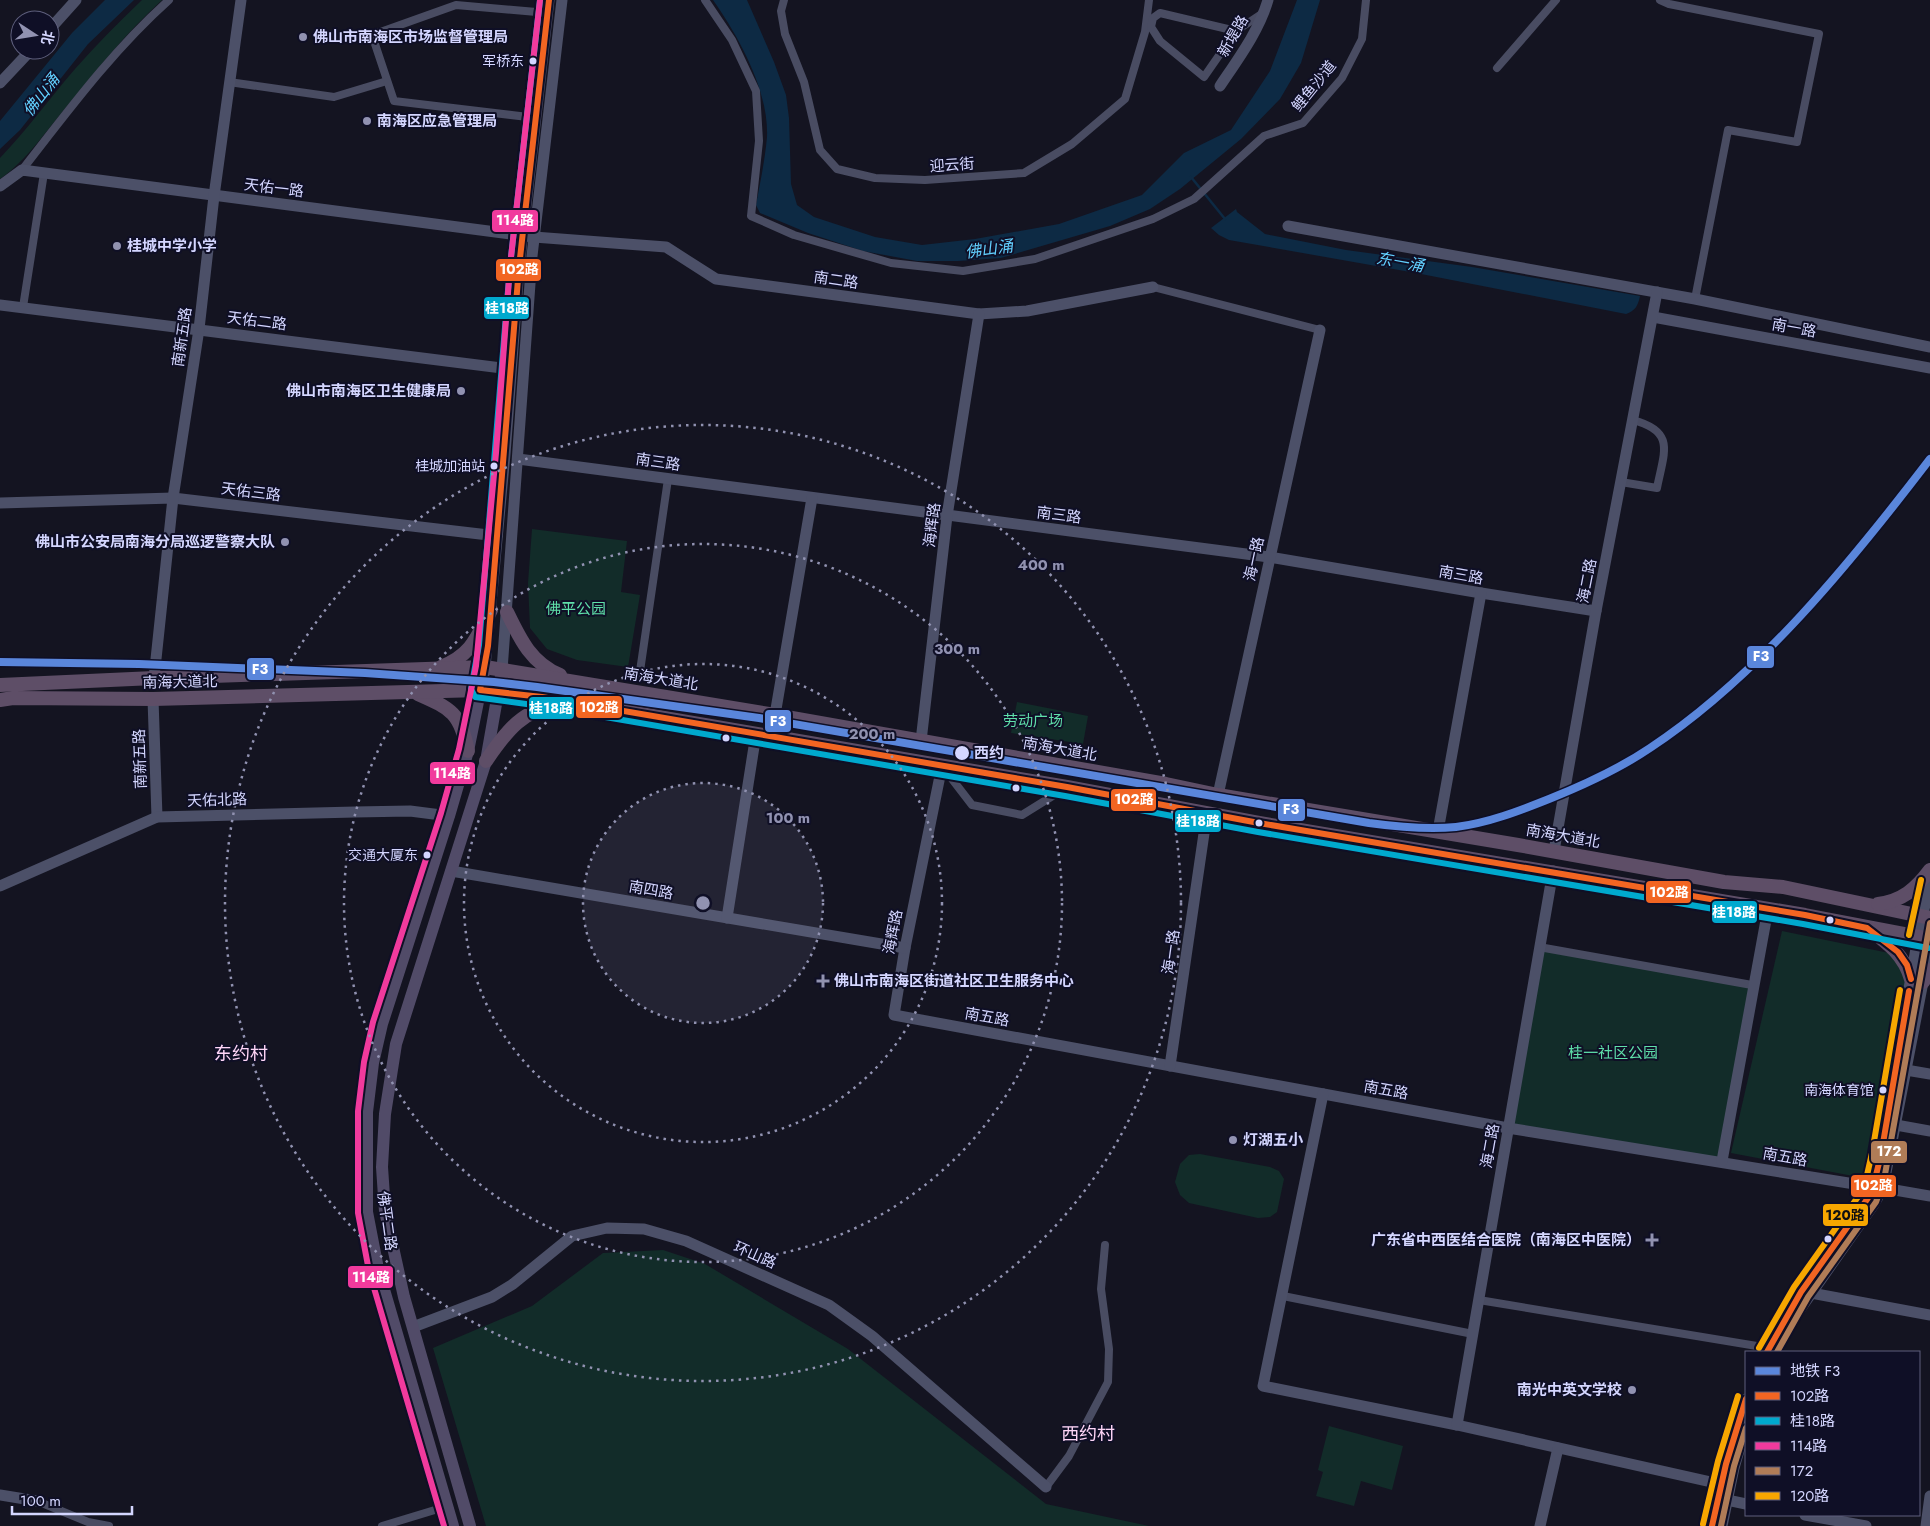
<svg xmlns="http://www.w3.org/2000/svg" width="1930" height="1526" font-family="Jost,'Noto Sans SC',sans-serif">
	<rect width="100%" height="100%" fill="#141421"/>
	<g fill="#122c29">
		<path d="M142 0H162C127 32 97 69 67 106 46 131 27 160 0 179V158C27 130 49 99 75 69 96 45 119 22 142 0Z"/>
		<polygon points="532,529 627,541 621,592 640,595 628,667 577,660 547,649 530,628 528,583"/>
		<polygon points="1017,702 1088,716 1083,744 1011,733"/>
		<polygon points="1782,931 1889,953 1900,964 1906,978 1869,1179 1731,1153"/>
		<polygon points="1539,947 1752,985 1722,1161 1508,1128"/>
		<polygon points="1200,1154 1270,1167 1279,1171 1284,1179 1277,1212 1270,1217 1258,1218 1189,1203 1180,1195 1175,1182 1180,1164 1189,1155"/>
		<polygon points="663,1250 705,1264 848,1349 1046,1504 1149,1526 486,1526 433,1348 532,1306 603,1253"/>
		<polygon points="1329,1426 1403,1446 1392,1490 1361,1481 1354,1506 1316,1496 1323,1472 1318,1470"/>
	</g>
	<g fill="#0d2a44">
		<polygon points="105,0 134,0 88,44 20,130 0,149 0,121 72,33"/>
		<path d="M713 0H747L774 62 786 95 789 118 791 184 797 205 814 217 875 237 922 245 975 239 1059 224 1142 195 1184 153 1231 130 1270 71 1297 0H1320L1301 63 1280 99 1241 139 1180 189 1150 209 1110 226 1001 258 958 261H917L863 251 808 233 760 213 756 205C760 183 765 160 767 137 769 91 739 37 713 0Z"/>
		<path d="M1236 209 1237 212 1265 234 1346 250 1472 267 1640 296C1638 306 1635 311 1626 314L1416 273 1229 240 1219 235 1211 228Z"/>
	</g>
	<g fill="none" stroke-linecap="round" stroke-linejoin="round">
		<polyline stroke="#0d2a44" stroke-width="2.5" points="1191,177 1225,219"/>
		<g stroke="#494c62" stroke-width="8">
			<polyline points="705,0 732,40 756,91 759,141 751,216 794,235 891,263 963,271 1035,259 1153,219 1194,199 1264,136 1303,123 1342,78 1362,39 1366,0"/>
			<polyline points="784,0 781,11 785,34 804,82 820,150 837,169 875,178 925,180 1024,173 1072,144 1125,99 1145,32 1149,0"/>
			<polyline points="1660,0 1669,4 1819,34 1797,142 1728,130 1695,299"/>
			<polyline points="1236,31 1160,13 1153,18 1151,27 1160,41 1204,77 1236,31 1263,13"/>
			<polyline points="1497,68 1556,0"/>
			<polyline points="229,82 334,97 387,81"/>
			<polyline points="536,118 394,101 372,35 456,5 548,13"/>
			<path d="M22 170C68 111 113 50 169 0"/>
			<polyline points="1153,287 1320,330"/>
			<polyline points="23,307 44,173"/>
			<path d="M1621 482 1657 488 1658 483C1665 450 1674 431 1633 420"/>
			<polyline points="639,678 668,479"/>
			<polyline points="942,766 972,805 1022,815 1067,787"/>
			<polyline points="1539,947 1752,985"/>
			<polyline points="1283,1296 1473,1334"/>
			<polyline points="1479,1300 1769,1348"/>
			<polyline points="1046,1487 1069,1456 1108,1382 1109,1349 1101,1289 1105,1245"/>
			<polyline points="37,1501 88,1522 109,1526"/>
			<polyline points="382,1526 448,1506"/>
		</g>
		<g stroke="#4c5068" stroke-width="11">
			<polyline points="50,29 76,0"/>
			<polyline points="0,83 31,50"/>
			<path d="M1220 86C1238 59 1259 31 1268 0"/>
			<polyline points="0,186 22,170 534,237 666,247 716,279 979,314 1027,311 1153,287"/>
			<polyline points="1288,226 1695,299 1930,347"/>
			<polyline points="0,305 510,369"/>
			<polyline points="1653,317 1930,368"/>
			<polyline points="518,459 1269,557 1481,593 1596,611"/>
			<polyline points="0,503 173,498 497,536"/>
			<polyline points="485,667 505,454 519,267 549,0"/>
			<polyline points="502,670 532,256 562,0"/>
			<polyline points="154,678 173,498 199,329 214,196 241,0"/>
			<polyline points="153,699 157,817"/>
			<polyline points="775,715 812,498"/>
			<polyline points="921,741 947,516 979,314"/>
			<polyline points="942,766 905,948 894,1015 1508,1128 1873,1187"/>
			<polyline points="1218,795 1320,330"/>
			<polyline points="1438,831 1481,593"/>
			<polyline points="1554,851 1596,611 1657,292"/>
			<polyline points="451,871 905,948"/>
			<polyline points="0,886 157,817 355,812 410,811 449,816"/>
			<polyline points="727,918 756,734"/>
			<polyline points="1170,1066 1207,813"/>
			<polyline points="1906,1070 1930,1074"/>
			<polyline points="1323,1094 1263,1386 1457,1425 1720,1484"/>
			<polyline points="1896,1125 1930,1131"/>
			<polyline points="1722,1161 1768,909"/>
			<polyline points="1883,1188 1930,1196"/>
			<polyline points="1811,1293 1930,1315"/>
			<polyline points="1794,1318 1874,1204 1883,1188 1923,982 1930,933"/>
			<polyline points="413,1327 492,1297 513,1284 572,1236 607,1228 644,1229 686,1241 829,1305 872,1336 1046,1487"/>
			<polyline points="1767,1352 1801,1292 1868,1198 1876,1177 1918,937 1930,882"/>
			<polyline points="1457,1425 1553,871"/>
			<polyline points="0,1495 37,1501"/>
			<polyline points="1727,1500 1746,1504"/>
			<polyline points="1805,1515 1866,1526"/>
			<polyline points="1540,1526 1558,1448"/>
			<polyline points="1712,1526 1726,1464 1746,1399"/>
			<polyline points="1722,1526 1734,1468 1746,1426"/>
			<polyline points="1926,1526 1930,1496"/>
		</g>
		<g stroke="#514b68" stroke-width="12">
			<polyline points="453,1526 378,1269 367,1212 367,1112 373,1063 382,1024 449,816 468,751 485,667"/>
			<polyline points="470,1526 404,1297 385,1211 382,1167 385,1114 396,1044 486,761 502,670"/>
		</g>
		<g stroke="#5e4e67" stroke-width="14">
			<path d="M507 612C520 639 531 663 560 675"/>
			<path d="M441 667C472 655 477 637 491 610"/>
			<polyline points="0,685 154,678 485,667 775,715 1166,784 1218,795 1518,845 1724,882 1783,887 1930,918"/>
			<path d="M418 694C452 709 460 713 468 751"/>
			<polyline points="0,700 13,698 153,699 480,690 542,697 1067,787 1259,823 1805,915 1930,939"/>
			<path d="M486 761C507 730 523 709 563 703"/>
			<path d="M1878 904C1902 901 1916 889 1930 870"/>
			<path d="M1869 929C1889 944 1904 955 1911 979"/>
			<polyline points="1923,982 1930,970"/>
		</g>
		<defs>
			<g id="bus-1">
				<polyline points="549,0 519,267 488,646 480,690 542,697 1067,787 1259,823 1805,915 1867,928 1898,952 1907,965 1911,979"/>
				<polyline points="1767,1352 1801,1292 1868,1198 1873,1187 1881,1155 1909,991"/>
				<polyline points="1712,1526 1726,1464 1746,1399"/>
			</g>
			<polyline id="bus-2" points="540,0 510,266 479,645 471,689 475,697 541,706 1065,796 1258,832 1803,924 1928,948"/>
			<polyline id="bus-3" points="444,1526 369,1271 358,1213 358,1111 364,1062 373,1022 441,813 459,749 476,666 496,453 510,266 540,0"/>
			<g id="bus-4">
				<polyline points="1777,1352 1808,1297 1876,1202 1884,1180 1930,923"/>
				<polyline points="1721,1526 1734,1466 1746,1428"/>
			</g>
			<g id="bus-5">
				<polyline points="1909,935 1921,880"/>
				<polyline points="1759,1348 1794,1287 1860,1194 1865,1184 1872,1153 1900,990"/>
				<polyline points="1703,1524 1718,1461 1738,1396"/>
			</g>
		</defs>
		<use href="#bus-1" stroke="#0f0f26" stroke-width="10"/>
		<use href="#bus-2" stroke="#0f0f26" stroke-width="10"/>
		<use href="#bus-3" stroke="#0f0f26" stroke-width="10"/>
		<use href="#bus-4" stroke="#0f0f26" stroke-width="10"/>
		<use href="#bus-5" stroke="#0f0f26" stroke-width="10"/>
		<use href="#bus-1" stroke="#f26522" stroke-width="6"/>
		<use href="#bus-2" stroke="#00a9ce" stroke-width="6"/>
		<use href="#bus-3" stroke="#f13a9d" stroke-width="6"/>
		<use href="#bus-4" stroke="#b07c57" stroke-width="6"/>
		<use href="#bus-5" stroke="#f7a600" stroke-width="6"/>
		<defs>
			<path id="metro-1" d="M0 662 139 664 365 673 494 682 537 687 759 718 1369 823C1398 827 1427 830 1456 827 1488 823 1519 811 1549 799 1584 785 1619 769 1650 748 1758 677 1852 561 1930 459"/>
		</defs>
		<use href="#metro-1" stroke="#0f0f26" stroke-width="11"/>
		<use href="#metro-1" stroke="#5a86db" stroke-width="8"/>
	</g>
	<circle cx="703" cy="903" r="120" fill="#9192b1" fill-opacity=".12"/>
	<g fill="none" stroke="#9192b1" stroke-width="2.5" stroke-dasharray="2.5 5">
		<circle cx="703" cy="903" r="120"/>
		<circle cx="703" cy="903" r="239"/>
		<circle cx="703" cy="903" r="359"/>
		<circle cx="703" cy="903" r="478"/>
	</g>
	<g fill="#9192b1" stroke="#0f0f26" stroke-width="2">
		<circle cx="303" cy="37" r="5"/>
		<circle cx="367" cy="121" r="5"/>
		<circle cx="117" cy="246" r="5"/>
		<circle cx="461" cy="391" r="5"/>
		<circle cx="285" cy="542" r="5"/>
		<path d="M820.5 973.5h5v5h5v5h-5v5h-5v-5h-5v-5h5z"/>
		<circle cx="1233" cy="1140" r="5"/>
		<path d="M1649.5 1232.5h5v5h5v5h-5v5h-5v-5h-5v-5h5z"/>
		<circle cx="1632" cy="1390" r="5"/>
	</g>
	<g fill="#d4d6ff" stroke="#0f0f26" stroke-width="2">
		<circle cx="533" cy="61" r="4.5"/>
		<circle cx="494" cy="466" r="4.5"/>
		<circle cx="726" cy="738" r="4.5"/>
		<circle cx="962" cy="753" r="8"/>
		<circle cx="1016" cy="788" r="4.5"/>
		<circle cx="1259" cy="823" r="4.5"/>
		<circle cx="427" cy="855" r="4.5"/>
		<circle cx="1830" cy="920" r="4.5"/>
		<circle cx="1883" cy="1090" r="4.5"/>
		<circle cx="1828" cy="1239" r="4.5"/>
	</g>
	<g text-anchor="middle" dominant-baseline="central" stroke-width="4" stroke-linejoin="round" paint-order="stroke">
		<g font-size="14" fill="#d4d6ff" stroke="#0f0f26" text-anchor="end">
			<text x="524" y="61">军桥东</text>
			<text x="485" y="466">桂城加油站</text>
			<text x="418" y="855">交通大厦东</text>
			<text x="1874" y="1090">南海体育馆</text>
		</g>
		<g font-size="15" fill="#d4d6ff" stroke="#0f0f26">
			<text transform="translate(1233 36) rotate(-60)">新堤路</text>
			<text transform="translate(1314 86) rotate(-51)">鲤鱼沙道</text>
			<text transform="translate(952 165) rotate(-4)">迎云街</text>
			<text transform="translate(274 188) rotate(7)">天佑一路</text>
			<text transform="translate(836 280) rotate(8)">南二路</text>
			<text transform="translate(257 321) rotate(7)">天佑二路</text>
			<text transform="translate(1794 328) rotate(10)">南一路</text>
			<text transform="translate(182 337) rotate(-82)">南新五路</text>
			<text transform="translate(658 462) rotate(8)">南三路</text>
			<text transform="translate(251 492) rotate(7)">天佑三路</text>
			<text transform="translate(1059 515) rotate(7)">南三路</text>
			<text transform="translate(932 525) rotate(-83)">海辉路</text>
			<text transform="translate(1254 559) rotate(-78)">海一路</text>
			<text transform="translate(1461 575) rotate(10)">南三路</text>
			<text transform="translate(1587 581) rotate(-79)">海二路</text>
			<text transform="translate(661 679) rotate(9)">南海大道北</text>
			<text transform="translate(180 682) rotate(-1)">南海大道北</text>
			<text transform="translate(1060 749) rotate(10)">南海大道北</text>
			<text transform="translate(140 759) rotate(-92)">南新五路</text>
			<text transform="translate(217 800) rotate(-2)">天佑北路</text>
			<text transform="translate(1563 836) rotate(10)">南海大道北</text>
			<text transform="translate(651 890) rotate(10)">南四路</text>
			<text transform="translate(893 932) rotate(-79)">海辉路</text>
			<text transform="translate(1171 952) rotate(-82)">海一路</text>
			<text transform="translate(987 1017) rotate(10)">南五路</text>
			<text transform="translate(1386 1090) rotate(10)">南五路</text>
			<text transform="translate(1490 1146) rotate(-80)">海二路</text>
			<text transform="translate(1785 1157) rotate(10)">南五路</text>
			<text transform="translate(387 1221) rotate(82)">佛平二路</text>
			<text transform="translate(755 1255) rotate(24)">环山路</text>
		</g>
		<g font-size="15" font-weight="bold" fill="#d4d6ff" stroke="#0f0f26" text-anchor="start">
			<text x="313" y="37">佛山市南海区市场监督管理局</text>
			<text x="377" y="121">南海区应急管理局</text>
			<text x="127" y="246">桂城中学小学</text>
			<text x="451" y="391" text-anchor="end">佛山市南海区卫生健康局</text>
			<text x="275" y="542" text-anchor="end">佛山市公安局南海分局巡逻警察大队</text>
			<text x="834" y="981">佛山市南海区街道社区卫生服务中心</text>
			<text x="1243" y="1140">灯湖五小</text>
			<text x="1641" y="1240" text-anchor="end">广东省中西医结合医院（南海区中医院）</text>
			<text x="1622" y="1390" text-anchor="end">南光中英文学校</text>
		</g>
		<g font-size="15" fill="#5fe0aa" stroke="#0f0f26">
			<text x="576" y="609">佛平公园</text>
			<text x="1033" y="721">劳动广场</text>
			<text x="1613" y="1053">桂一社区公园</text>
		</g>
		<g font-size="15" font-weight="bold" fill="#d4d6ff" stroke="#0f0f26" text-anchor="start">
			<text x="974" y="753">西约</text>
		</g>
		<g font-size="16" font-style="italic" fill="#62d0ff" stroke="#0f0f26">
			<text transform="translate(41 95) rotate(-52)">佛山涌</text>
			<text transform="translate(989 249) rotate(-8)">佛山涌</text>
			<text transform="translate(1400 262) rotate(10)">东一涌</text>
		</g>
		<g font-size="18" fill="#ffd6f7" stroke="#0f0f26">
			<text x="241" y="1054">东约村</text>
			<text x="1088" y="1434">西约村</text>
		</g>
	</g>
	<circle cx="703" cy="903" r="8" fill="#9192b1" stroke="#0f0f26" stroke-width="2.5"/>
	<g font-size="15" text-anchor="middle" font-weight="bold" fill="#9192b1" stroke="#0f0f26" stroke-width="4" stroke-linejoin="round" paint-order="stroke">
		<text x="1041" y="570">400 m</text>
		<text x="957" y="654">300 m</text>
		<text x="872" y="739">200 m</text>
		<text x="788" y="823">100 m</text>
	</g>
	<g stroke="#0f0f26" stroke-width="2">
		<rect x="491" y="209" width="48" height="24" rx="5" fill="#f13a9d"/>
		<rect x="495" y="258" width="47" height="24" rx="5" fill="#f26522"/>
		<rect x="483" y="296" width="47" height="24" rx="5" fill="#00a9ce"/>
		<rect x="1746" y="645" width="29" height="24" rx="5" fill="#5a86db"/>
		<rect x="246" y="657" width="29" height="24" rx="5" fill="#5a86db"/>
		<rect x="575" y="695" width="48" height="24" rx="5" fill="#f26522"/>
		<rect x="528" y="696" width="47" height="24" rx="5" fill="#00a9ce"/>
		<rect x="764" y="709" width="28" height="24" rx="5" fill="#5a86db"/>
		<rect x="429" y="761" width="47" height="24" rx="5" fill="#f13a9d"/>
		<rect x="1110" y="788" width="47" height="24" rx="5" fill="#f26522"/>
		<rect x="1277" y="798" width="29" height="24" rx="5" fill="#5a86db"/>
		<rect x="1174" y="809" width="48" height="24" rx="5" fill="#00a9ce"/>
		<rect x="1645" y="880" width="47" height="24" rx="5" fill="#f26522"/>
		<rect x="1711" y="900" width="47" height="24" rx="5" fill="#00a9ce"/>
		<rect x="1870" y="1140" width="38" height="24" rx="5" fill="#b07c57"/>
		<rect x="1850" y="1174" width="47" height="24" rx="5" fill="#f26522"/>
		<rect x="1822" y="1203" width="47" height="24" rx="5" fill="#f7a600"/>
		<rect x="347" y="1265" width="47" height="24" rx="5" fill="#f13a9d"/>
	</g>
	<g font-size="14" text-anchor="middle" font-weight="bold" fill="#fff">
		<text x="515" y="225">114路</text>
		<text x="519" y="274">102路</text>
		<text x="507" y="313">桂18路</text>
		<text x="1761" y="661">F3</text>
		<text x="260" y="674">F3</text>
		<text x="599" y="712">102路</text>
		<text x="551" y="713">桂18路</text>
		<text x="778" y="726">F3</text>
		<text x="452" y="778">114路</text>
		<text x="1134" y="804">102路</text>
		<text x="1291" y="814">F3</text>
		<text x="1198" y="826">桂18路</text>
		<text x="1669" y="897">102路</text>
		<text x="1734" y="917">桂18路</text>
		<text x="1889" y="1156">172</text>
		<text x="1873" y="1190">102路</text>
		<text x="371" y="1282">114路</text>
	</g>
	<g font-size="14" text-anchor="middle" font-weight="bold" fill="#111">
		<text x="1845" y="1220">120路</text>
	</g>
	<rect x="1745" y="1351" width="175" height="165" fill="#0f0f26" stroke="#5e5f7d"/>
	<rect x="1755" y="1367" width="25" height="8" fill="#5a86db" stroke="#5e5f7d"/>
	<text x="1790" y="1376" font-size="15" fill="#d4d6ff">地铁 F3</text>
	<rect x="1755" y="1392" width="25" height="8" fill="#f26522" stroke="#5e5f7d"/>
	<text x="1790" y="1401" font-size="15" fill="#d4d6ff">102路</text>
	<rect x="1755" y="1417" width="25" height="8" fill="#00a9ce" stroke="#5e5f7d"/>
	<text x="1790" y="1426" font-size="15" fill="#d4d6ff">桂18路</text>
	<rect x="1755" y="1442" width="25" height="8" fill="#f13a9d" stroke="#5e5f7d"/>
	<text x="1790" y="1451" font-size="15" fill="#d4d6ff">114路</text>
	<rect x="1755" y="1467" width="25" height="8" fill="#b07c57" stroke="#5e5f7d"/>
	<text x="1790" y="1476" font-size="15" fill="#d4d6ff">172</text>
	<rect x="1755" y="1492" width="25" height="8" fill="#f7a600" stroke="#5e5f7d"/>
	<text x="1790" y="1501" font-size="15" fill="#d4d6ff">120路</text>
	<g transform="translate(35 35) rotate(102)"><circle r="24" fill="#0f0f26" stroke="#5e5f7d"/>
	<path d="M0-4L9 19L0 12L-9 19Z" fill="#9192b1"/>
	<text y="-8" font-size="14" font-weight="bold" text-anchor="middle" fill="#d4d6ff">北</text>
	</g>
	<path d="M12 1506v8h120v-8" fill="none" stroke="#d4d6ff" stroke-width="2.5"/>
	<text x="20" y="1506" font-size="15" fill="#d4d6ff" stroke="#0f0f26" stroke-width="4" paint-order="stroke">100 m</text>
</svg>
